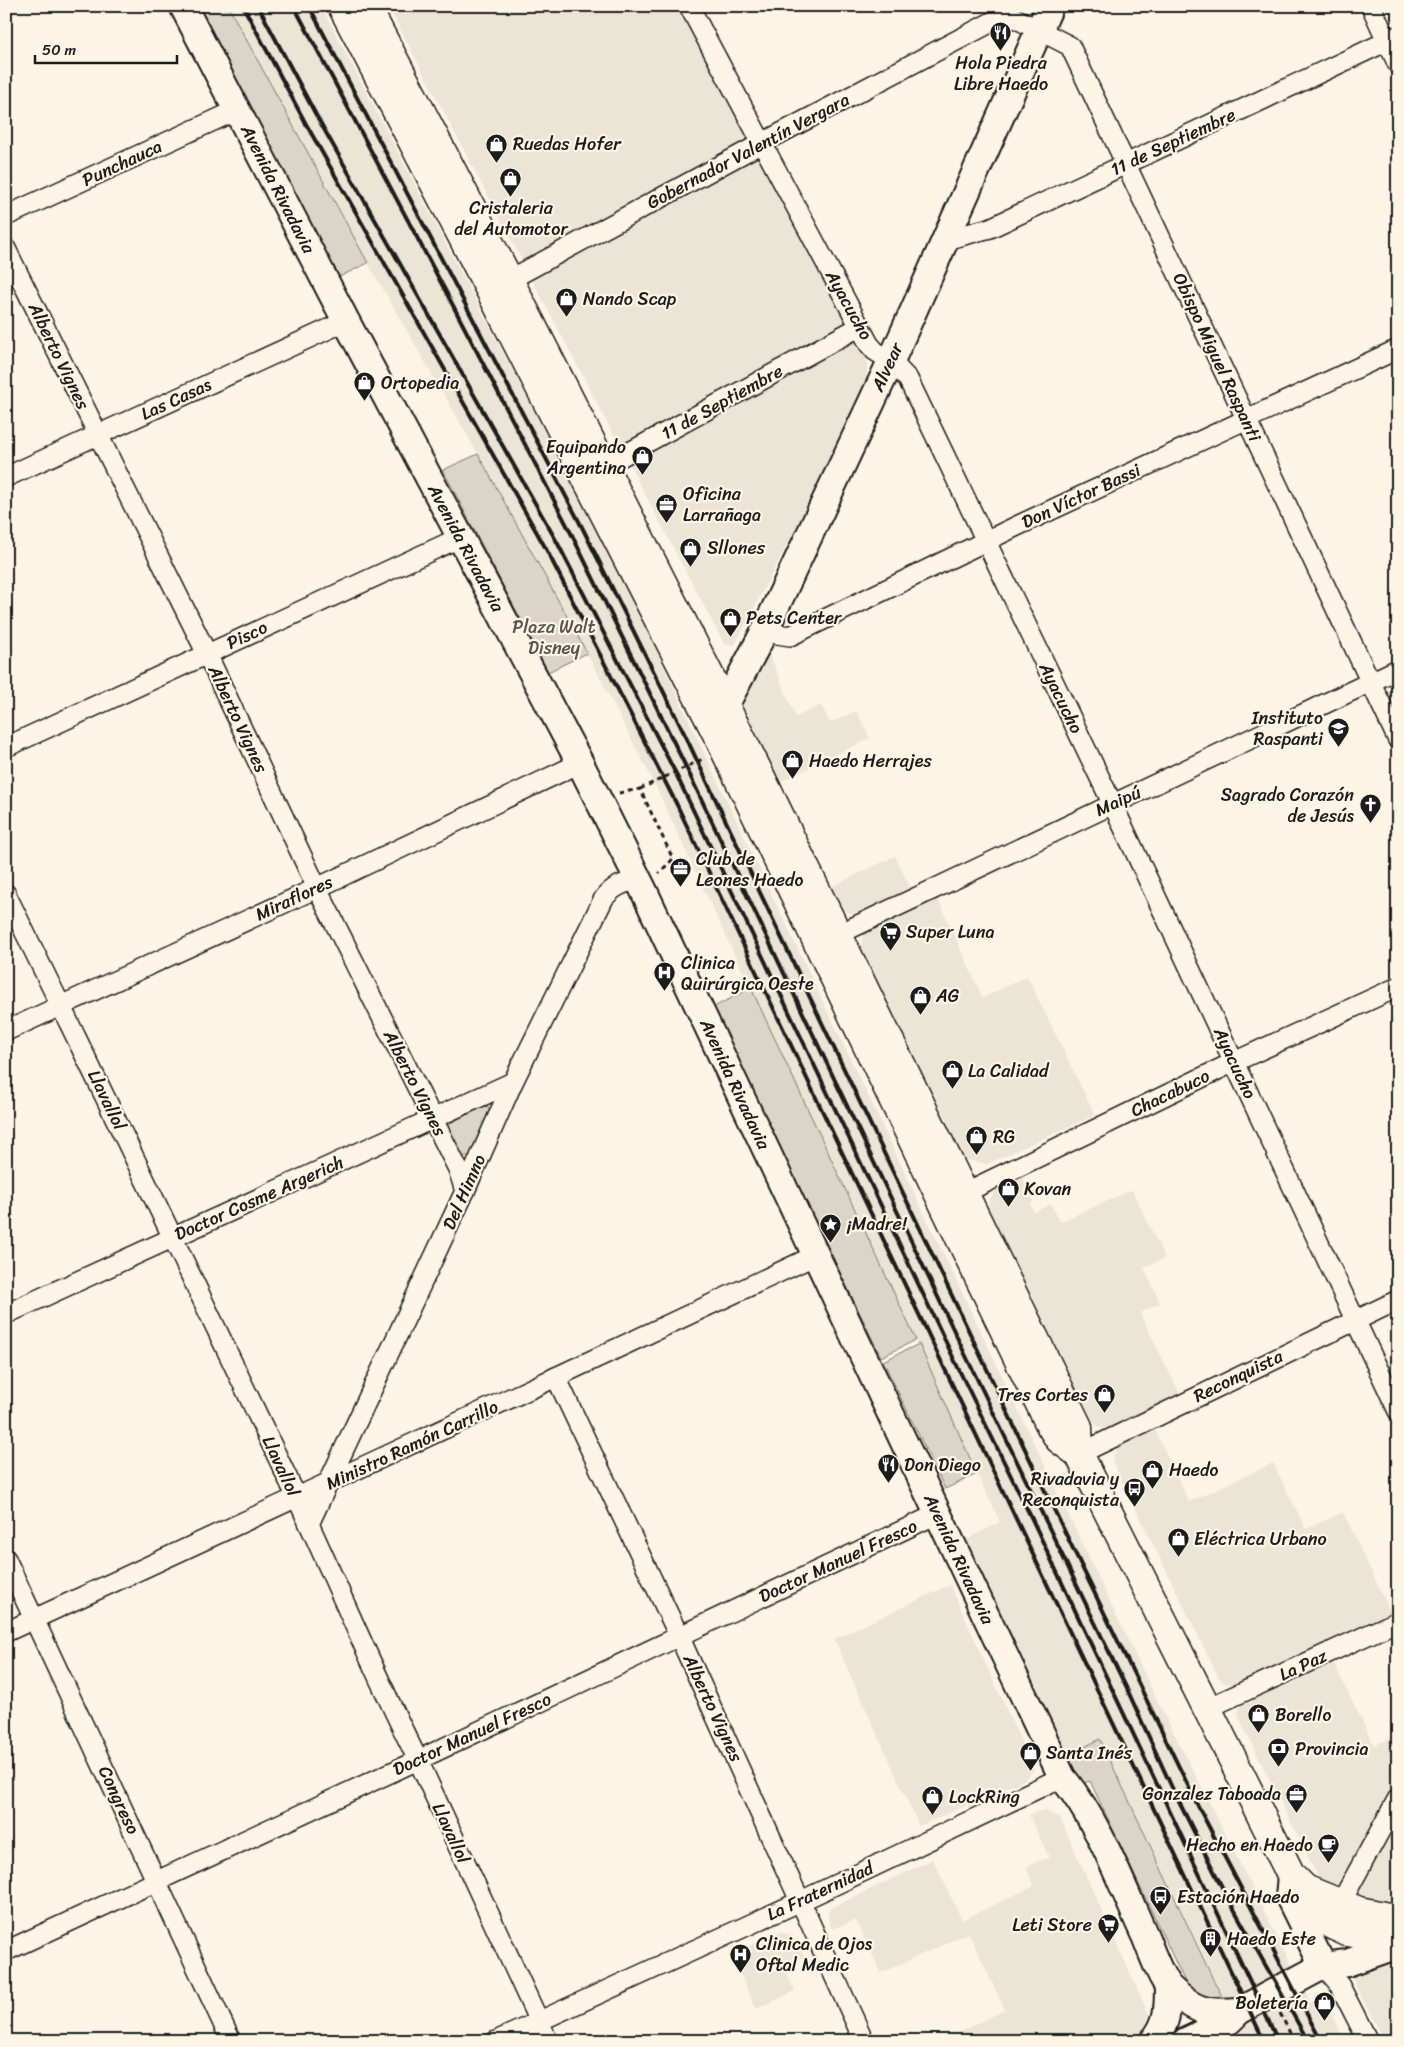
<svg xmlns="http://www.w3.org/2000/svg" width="1404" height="2047" font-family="Sriracha,sans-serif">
	<rect width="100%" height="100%" fill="#fcf5e5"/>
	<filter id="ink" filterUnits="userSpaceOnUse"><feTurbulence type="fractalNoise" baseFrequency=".02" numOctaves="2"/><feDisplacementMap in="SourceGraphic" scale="10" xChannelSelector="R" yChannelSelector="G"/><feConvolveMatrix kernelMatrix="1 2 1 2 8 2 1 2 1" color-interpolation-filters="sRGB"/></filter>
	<g filter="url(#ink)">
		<g fill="#ebe5d6">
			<polygon points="228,6 321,6 634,601 706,757 1155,1696 1311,2003 1322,1997 1345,2041 1244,2041 1100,1739 1067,1756 966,1540 1000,1522 654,783 587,653 478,454 368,263"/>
			<polygon points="388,6 684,6 849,316 867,356 867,389 735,645 724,644"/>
			<polygon points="766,646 796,717 821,705 830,723 856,711 870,738 780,782 744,708 745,692"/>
			<polygon points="895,856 911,889 859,913 853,914 842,910 831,887"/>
			<polygon points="937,897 983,998 1027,976 1095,1115 987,1164 967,1160 961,1154 862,950 862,938 869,929"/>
			<polygon points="1023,1178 1034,1202 1030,1204 1034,1212 1051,1204 1060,1222 1132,1190 1165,1258 1144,1268 1160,1303 1140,1313 1181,1396 1114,1428 1103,1428 1097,1426 1092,1420 987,1208 989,1200 995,1191"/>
			<polygon points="1155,1430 1189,1502 1273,1463 1306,1529 1343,1512 1392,1615 1237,1685 1224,1683 1219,1678 1113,1463 1113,1456 1118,1447"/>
			<polygon points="950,1585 1034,1770 1024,1780 919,1826 834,1639"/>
			<polygon points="1332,1660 1374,1745 1396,1736 1398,1739 1398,1788 1347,1878 1337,1884 1331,1885 1322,1882 1318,1877 1239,1718 1238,1712 1242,1702"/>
			<polygon points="1398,1809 1398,1913 1351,1895"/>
			<polygon points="1044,1810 1060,1818 1149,2015 1144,2033 1129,2041 940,2041 1005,2010 969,1933 881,1973 856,1920 832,1929 828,1917 829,1909 933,1859 962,1920 1034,1886 1026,1867 1049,1857 1029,1815"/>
			<polygon points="780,1932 793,1935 804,1957 785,1969 795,1991 756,2009 731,1954"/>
			<polygon points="1398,1959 1398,2041 1385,2041 1355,1985 1352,1976 1358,1970"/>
		</g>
		<g fill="#dbd5c8" stroke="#7c7872">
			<polygon points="196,6 228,6 368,263 339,277 210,40"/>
			<polygon points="478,454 587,653 548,672 443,470"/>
			<polygon points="751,988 916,1340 881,1357 712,1008"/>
			<polygon points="484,1106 489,1107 490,1111 471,1155 463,1157 448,1128 448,1124"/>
			<polygon points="919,1344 977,1474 945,1489 883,1361"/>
			<polygon points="1100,1739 1213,1979 1226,2004 1194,2001 1090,1781 1081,1784 1067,1756"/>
		</g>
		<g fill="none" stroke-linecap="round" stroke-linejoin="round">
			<defs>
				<g id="street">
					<polyline points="689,6 869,344 875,351 891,361 908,379 1112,803 1398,1411"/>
					<polyline points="1002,6 1007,14 1070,46 1398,740"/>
					<polyline points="1371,6 1398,65"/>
					<polyline points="6,216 237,110"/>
					<polyline points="945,240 990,228 1398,36"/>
					<polyline points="6,249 207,654 317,888 458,1169 465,1191"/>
					<polyline points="498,286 762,143 1007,14"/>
					<polyline points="593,472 859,327"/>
					<polyline points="6,477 346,321"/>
					<polyline points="764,632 790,636 1019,525 1398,349"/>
					<polyline points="6,747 461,537"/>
					<path d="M6 894C105 1095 201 1296 297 1498 338 1585 374 1674 418 1760L548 2041"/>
					<polyline points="839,934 1398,669"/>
					<polyline points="6,1031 317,888 580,763"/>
					<polyline points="954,1198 1234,1062 1398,987"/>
					<polyline points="6,1314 513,1082"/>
					<polyline points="556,1377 679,1636 864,2041"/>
					<polyline points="1079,1454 1398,1300"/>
					<path d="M309 1524 465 1191 513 1082 604 898C614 886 623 883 638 880"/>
					<polyline points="6,1559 231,2041"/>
					<polyline points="6,1632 556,1377 816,1255"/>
					<polyline points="1208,1708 1398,1621"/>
					<polyline points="1340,1904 1398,1798"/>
					<polyline points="6,1951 418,1760 937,1514"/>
					<polyline points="1323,1966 1340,1986 1368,2041"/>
					<polyline points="496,2041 801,1901 1062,1777"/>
				</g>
				<g id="secondary">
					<path d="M183 6 346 321 580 763 643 889 1062 1777C1100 1823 1120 1882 1145 1936 1150 1948 1161 1979 1170 1988 1194 2011 1206 2014 1239 2011"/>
					<polyline points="708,716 725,706 764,632 891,361 1050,6"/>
					<polyline points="1291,1875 1289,1897 1323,1966"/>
					<path d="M1153 2041C1168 2024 1168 2007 1168 1986"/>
					<polyline points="1186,2041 1229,2021 1239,2011 1323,1966 1347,1963 1398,1945"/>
				</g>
				<g id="primary">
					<polyline points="342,6 490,290 720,740 1050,1425 1059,1439 1079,1454"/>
					<polyline points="366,6 509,280 756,767 1078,1427 1079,1454 1291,1875 1305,1889 1322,1916 1332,1925 1347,1932 1398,1940"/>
					<polyline points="1305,1889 1359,1911 1398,1919"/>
				</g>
			</defs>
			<use href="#street" stroke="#1c1c1c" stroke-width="22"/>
			<use href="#secondary" stroke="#1c1c1c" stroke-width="30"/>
			<use href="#primary" stroke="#1c1c1c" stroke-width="31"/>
			<g stroke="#1c1c1c" stroke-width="3" stroke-dasharray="5 4" stroke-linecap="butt">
				<polyline points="640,789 705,758"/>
				<polyline points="619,793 640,789 673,859 659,873"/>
				<polyline points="1280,2013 1294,2041"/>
			</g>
			<use href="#street" stroke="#fcf5e5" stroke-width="19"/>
			<use href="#secondary" stroke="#fcf5e5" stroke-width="26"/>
			<use href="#primary" stroke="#fcf5e5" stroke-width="28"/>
			<g stroke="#1c1c1c" stroke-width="4">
				<polyline points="243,6 306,124 545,547 677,805 1264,2041"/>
				<polyline points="258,6 316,115 557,542 675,772 962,1376 1031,1517 1278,2041"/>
				<polyline points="294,6 446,292 572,535 686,767 965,1354 1127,1689 1174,1792 1225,1893 1308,2041"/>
				<polyline points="309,6 583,529 683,731 1045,1491 1198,1806 1321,2041"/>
			</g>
		</g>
	</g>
	<defs>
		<symbol id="restaurant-pin" viewBox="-11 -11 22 30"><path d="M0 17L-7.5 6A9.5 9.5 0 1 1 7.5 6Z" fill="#1c1c1c" stroke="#fcf5e5"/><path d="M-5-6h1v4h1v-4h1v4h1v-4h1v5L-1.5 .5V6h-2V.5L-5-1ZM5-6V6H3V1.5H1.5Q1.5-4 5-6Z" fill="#fff"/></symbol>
		<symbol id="shop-pin" viewBox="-11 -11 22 30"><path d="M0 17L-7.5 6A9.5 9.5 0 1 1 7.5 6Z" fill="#1c1c1c" stroke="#fcf5e5"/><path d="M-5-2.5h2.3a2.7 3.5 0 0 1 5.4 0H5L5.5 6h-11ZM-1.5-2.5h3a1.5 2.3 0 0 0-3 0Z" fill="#fff"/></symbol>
		<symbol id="office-pin" viewBox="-11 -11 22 30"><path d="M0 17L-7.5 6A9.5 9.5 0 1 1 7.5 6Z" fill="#1c1c1c" stroke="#fcf5e5"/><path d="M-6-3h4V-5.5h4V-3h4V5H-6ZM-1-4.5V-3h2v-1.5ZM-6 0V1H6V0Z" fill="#fff"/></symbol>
		<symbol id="school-pin" viewBox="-11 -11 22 30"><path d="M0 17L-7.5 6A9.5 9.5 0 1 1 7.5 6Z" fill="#1c1c1c" stroke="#fcf5e5"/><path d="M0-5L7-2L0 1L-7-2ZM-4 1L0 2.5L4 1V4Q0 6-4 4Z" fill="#fff"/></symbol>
		<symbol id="church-pin" viewBox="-11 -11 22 30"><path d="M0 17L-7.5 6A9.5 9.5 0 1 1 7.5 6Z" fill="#1c1c1c" stroke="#fcf5e5"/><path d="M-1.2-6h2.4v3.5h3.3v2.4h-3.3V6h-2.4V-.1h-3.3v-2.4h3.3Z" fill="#fff"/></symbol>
		<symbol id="supermarket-pin" viewBox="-11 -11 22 30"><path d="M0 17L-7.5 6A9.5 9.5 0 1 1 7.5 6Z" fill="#1c1c1c" stroke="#fcf5e5"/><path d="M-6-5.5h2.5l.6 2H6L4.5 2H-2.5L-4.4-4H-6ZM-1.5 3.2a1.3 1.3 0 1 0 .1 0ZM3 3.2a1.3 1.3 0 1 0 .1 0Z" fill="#fff"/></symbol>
		<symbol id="hospital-pin" viewBox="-11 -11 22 30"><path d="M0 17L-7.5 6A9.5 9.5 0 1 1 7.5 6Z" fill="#1c1c1c" stroke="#fcf5e5"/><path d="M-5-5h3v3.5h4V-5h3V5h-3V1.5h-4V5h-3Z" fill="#fff"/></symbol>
		<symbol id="sight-pin" viewBox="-11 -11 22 30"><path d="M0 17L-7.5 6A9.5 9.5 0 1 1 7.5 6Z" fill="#1c1c1c" stroke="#fcf5e5"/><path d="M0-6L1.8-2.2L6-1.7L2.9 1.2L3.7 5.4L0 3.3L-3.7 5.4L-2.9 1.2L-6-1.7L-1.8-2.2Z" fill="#fff"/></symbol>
		<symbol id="bus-pin" viewBox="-11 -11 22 30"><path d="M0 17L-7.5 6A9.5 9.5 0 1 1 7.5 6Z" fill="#1c1c1c" stroke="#fcf5e5"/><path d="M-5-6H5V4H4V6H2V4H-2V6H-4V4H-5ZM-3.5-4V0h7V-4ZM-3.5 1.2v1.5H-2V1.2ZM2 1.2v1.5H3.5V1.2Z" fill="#fff"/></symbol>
		<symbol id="bank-pin" viewBox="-11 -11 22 30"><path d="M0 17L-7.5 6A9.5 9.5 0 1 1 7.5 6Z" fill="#1c1c1c" stroke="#fcf5e5"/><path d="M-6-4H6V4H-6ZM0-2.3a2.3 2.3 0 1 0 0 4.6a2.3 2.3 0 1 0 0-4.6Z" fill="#fff"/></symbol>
		<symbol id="cafe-pin" viewBox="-11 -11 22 30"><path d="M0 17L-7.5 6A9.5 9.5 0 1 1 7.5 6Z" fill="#1c1c1c" stroke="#fcf5e5"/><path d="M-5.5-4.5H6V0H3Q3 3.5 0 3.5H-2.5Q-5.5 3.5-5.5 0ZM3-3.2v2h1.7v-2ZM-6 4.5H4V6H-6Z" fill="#fff"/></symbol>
		<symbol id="building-pin" viewBox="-11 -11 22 30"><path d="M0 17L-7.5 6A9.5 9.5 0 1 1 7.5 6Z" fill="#1c1c1c" stroke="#fcf5e5"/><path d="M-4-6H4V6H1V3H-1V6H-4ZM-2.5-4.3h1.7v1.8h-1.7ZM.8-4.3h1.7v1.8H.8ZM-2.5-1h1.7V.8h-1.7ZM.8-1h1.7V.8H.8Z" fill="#fff"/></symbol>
	</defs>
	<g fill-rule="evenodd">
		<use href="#restaurant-pin" x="988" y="20" width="25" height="34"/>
		<use href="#shop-pin" x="484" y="132" width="25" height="34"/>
		<use href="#shop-pin" x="498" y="166" width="25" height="34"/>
		<use href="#shop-pin" x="554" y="286" width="25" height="34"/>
		<use href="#shop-pin" x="352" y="370" width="25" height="34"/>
		<use href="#shop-pin" x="630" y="444" width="25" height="34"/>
		<use href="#office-pin" x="654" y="492" width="25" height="34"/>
		<use href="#shop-pin" x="678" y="536" width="25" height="34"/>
		<use href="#shop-pin" x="718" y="606" width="25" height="34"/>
		<use href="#school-pin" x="1326" y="716" width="25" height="34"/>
		<use href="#shop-pin" x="780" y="748" width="25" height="34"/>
		<use href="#church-pin" x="1358" y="792" width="25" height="34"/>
		<use href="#office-pin" x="668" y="856" width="25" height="34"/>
		<use href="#supermarket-pin" x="878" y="920" width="25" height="34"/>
		<use href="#hospital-pin" x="652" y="960" width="25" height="34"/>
		<use href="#shop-pin" x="908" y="984" width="25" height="34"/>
		<use href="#shop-pin" x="940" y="1058" width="25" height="34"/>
		<use href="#shop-pin" x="964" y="1124" width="25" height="34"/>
		<use href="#shop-pin" x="996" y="1176" width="25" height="34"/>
		<use href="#sight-pin" x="818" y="1212" width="25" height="34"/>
		<use href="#shop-pin" x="1092" y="1382" width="25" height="34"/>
		<use href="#restaurant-pin" x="876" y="1452" width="25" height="34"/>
		<use href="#shop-pin" x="1140" y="1458" width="25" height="34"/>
		<use href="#bus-pin" x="1122" y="1476" width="25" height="34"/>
		<use href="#shop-pin" x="1166" y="1526" width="25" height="34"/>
		<use href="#shop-pin" x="1246" y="1702" width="25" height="34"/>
		<use href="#bank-pin" x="1266" y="1736" width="25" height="34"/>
		<use href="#shop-pin" x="1018" y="1740" width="25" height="34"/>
		<use href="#office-pin" x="1284" y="1782" width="25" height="34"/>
		<use href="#shop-pin" x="920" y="1784" width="25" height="34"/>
		<use href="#cafe-pin" x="1316" y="1832" width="25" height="34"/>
		<use href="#bus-pin" x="1148" y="1884" width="25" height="34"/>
		<use href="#supermarket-pin" x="1096" y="1912" width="25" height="34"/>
		<use href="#building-pin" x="1198" y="1926" width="25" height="34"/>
		<use href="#hospital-pin" x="728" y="1942" width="25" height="34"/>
		<use href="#shop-pin" x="1312" y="1990" width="25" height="34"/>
	</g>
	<g text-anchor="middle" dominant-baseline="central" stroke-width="4.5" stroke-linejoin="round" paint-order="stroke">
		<g font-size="18" fill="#1c1c1c" stroke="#fcf5e5" text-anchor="start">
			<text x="1001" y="63" text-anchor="middle">Hola Piedra<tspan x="1001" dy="21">Libre Haedo</tspan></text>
			<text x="513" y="144">Ruedas Hofer</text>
			<text x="511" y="208" text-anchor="middle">Cristaleria<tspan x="511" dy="21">del Automotor</tspan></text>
			<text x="583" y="299">Nando Scap</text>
			<text x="381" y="383">Ortopedia</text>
			<text x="626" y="447" text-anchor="end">Equipando<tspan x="626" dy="21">Argentina</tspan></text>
			<text x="683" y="494">Oficina<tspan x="683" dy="21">Larrañaga</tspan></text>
			<text x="707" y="548">Sllones</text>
			<text x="746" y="618">Pets Center</text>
			<text x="1323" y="718" text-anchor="end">Instituto<tspan x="1323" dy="21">Raspanti</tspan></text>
			<text x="809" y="761">Haedo Herrajes</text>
			<text x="1354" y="795" text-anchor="end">Sagrado Corazón<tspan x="1354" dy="21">de Jesús</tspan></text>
			<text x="696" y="859">Club de<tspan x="696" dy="21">Leones Haedo</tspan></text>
			<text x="906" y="932">Super Luna</text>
			<text x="681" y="963">Clinica<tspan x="681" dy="21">Quirúrgica Oeste</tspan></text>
			<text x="936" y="996">AG</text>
			<text x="968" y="1071">La Calidad</text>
			<text x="993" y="1137">RG</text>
			<text x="1024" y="1189">Kovan</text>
			<text x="847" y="1224">¡Madre!</text>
			<text x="1088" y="1395" text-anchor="end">Tres Cortes</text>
			<text x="904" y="1465">Don Diego</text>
			<text x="1169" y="1470">Haedo</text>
			<text x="1119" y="1479" text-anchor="end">Rivadavia y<tspan x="1119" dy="21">Reconquista</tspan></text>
			<text x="1194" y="1539">Eléctrica Urbano</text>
			<text x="1275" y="1715">Borello</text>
			<text x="1295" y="1749">Provincia</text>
			<text x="1046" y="1753">Santa Inés</text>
			<text x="1281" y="1794" text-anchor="end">Gonzalez Taboada</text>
			<text x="949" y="1797">LockRing</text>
			<text x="1313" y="1845" text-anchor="end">Hecho en Haedo</text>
			<text x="1177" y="1897">Estación Haedo</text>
			<text x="1092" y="1925" text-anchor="end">Leti Store</text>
			<text x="1227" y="1939">Haedo Este</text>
			<text x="756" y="1944">Clinica de Ojos<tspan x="756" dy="21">Oftal Medic</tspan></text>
			<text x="1308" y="2003" text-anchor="end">Boletería</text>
		</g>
		<g font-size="18" fill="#1c1c1c" stroke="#fcf5e5">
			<text transform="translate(1173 142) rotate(-25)">11 de Septiembre</text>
			<text transform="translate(748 151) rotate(-28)">Gobernador Valentín Vergara</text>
			<text transform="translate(122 163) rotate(-25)">Punchauca</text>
			<text transform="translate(278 189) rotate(63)">Avenida Rivadavia</text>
			<text transform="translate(849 305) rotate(61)">Ayacucho</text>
			<text transform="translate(59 356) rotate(64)">Alberto Vignes</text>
			<text transform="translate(1217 357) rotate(65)">Obispo Miguel Raspanti</text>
			<text transform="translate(887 367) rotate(-65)">Alvear</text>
			<text transform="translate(176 399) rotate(-25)">Las Casas</text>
			<text transform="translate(722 402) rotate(-29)">11 de Septiembre</text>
			<text transform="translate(1081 496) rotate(-25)">Don Víctor Bassi</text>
			<text transform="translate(466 548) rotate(62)">Avenida Rivadavia</text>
			<text transform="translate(247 635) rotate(-25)">Pisco</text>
			<text transform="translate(1061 698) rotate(64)">Ayacucho</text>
			<text transform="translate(238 719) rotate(65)">Alberto Vignes</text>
			<text transform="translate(1118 801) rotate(-25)">Maipú</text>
			<text transform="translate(294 898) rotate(-25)">Miraflores</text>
			<text transform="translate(1235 1063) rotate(65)">Ayacucho</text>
			<text transform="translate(415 1083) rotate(63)">Alberto Vignes</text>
			<text transform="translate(735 1084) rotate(65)">Avenida Rivadavia</text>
			<text transform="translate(1170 1093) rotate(-26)">Chacabuco</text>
			<text transform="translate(107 1100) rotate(64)">Llavallol</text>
			<text transform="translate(464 1192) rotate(-66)">Del Himno</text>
			<text transform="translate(259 1198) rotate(-24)">Doctor Cosme Argerich</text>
			<text transform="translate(1238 1376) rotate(-26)">Reconquista</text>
			<text transform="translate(412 1445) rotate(-25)">Ministro Ramón Carrillo</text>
			<text transform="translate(281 1466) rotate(65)">Llavallol</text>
			<text transform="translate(959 1559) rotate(65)">Avenida Rivadavia</text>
			<text transform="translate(838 1561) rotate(-25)">Doctor Manuel Fresco</text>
			<text transform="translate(1303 1665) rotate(-25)">La Paz</text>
			<text transform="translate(713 1708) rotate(65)">Alberto Vignes</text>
			<text transform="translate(472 1734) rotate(-25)">Doctor Manuel Fresco</text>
			<text transform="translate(119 1800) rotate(65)">Congreso</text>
			<text transform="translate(451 1833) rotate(65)">Llavallol</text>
			<text transform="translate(820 1891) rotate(-25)">La Fraternidad</text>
		</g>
		<g font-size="18" fill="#555450" stroke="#fcf5e5">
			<text x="554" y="627">Plaza Walt<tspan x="554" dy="21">Disney</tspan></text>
		</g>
	</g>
	<rect width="1404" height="2047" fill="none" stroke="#fcf5e5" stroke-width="25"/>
	<rect x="12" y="12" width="1379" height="2022" fill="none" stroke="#1c1c1c" stroke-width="2" filter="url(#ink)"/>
	<path d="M35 55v8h142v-8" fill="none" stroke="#1c1c1c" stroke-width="2.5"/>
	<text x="42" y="55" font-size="15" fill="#1c1c1c" stroke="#fcf5e5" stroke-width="4" paint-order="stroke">50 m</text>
</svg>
